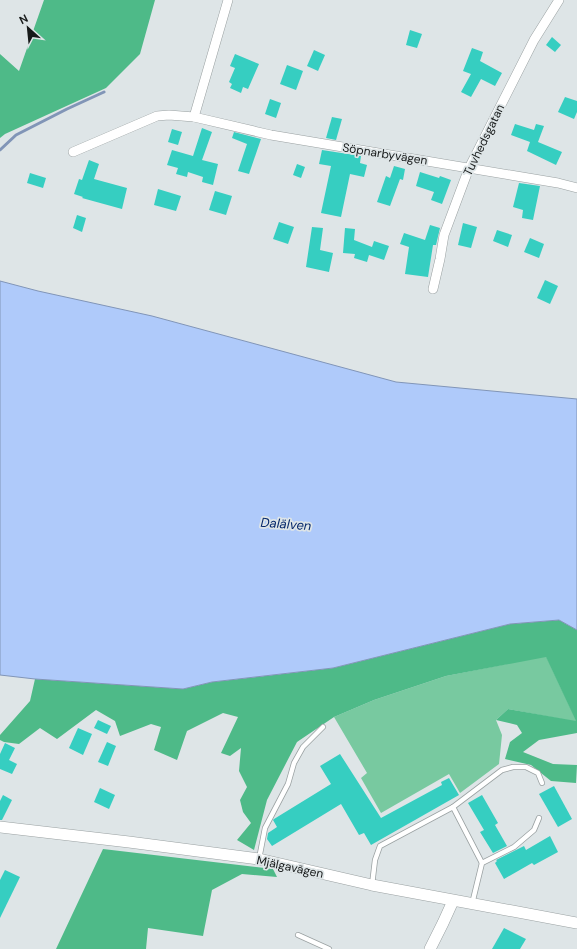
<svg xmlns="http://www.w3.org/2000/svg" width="577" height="949" font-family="'DM Sans',sans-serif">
	<rect width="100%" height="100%" fill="#dee5e7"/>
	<polygon fill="#78c9a0" points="546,656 577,722 508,709 496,720 502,735 499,764 460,793 449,774 381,813 361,778 367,773 334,717 374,700 446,676"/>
	<g fill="#4eba88">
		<polygon points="44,0 155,0 140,54 106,88 5,134 0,138 0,54 19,71"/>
		<polygon points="559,620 577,630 577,733 539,740 523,752 553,764 577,765 576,783 551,781 531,765 505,759 510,742 522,733 517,725 496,720 508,709 576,721 546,657 446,676 374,700 334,717 297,742 267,800 254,850 237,840 251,823 243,812 240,800 247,787 239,771 241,748 230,756 221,753 238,717 223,713 187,731 177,760 154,750 161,727 151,724 120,736 115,721 96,710 57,739 40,728 19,744 4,742 0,740 0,735 30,701 35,679 183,689 212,682 333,668 510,624"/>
		<polygon points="103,849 273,869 277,877 242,874 212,890 203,936 148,928 146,949 56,949"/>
	</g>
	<polygon fill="#afcafa" stroke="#8195b7" points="0,281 38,291 152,316 396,382 577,399 577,630 559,620 510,624 333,668 212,682 183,689 35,679 0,675"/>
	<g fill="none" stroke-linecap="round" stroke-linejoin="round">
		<polyline stroke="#8195b7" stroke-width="3" points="0,150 16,135 67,109 104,92"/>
	</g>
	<g fill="#36cec1">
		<polygon points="410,30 422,34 417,48 406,45"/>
		<polygon points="552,37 561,45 555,52 546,45"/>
		<polygon points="472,48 483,52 480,61 502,73 495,86 481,79 471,97 461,92 471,74 463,71"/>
		<polygon points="314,50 325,55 318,71 307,66"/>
		<polygon points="235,54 259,64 248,89 243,87 241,93 230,88 232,84 229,82 235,68 230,66"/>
		<polygon points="287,65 303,71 296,90 280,84"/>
		<polygon points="565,97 577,101 577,112 574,119 558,112"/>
		<polygon points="270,99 281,103 276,118 265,114"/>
		<polygon points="332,117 342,119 336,140 326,138"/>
		<polygon points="515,124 534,130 536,124 544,126 538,142 562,152 556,165 527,151 530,142 511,135"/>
		<polygon points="202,128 212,132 202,160 218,164 213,185 202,182 203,177 188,172 187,177 176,174 178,168 167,165 172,150 193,156"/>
		<polygon points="172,129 182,132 178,145 168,142"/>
		<polygon points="234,132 261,139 249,174 238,171 247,144 232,138"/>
		<polygon points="322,150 361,156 360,163 367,165 364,177 350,174 341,217 321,213 331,166 319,164"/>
		<polygon points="89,160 99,164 94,179 127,188 122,209 82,198 83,197 74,194 79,179 82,180"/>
		<polygon points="297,164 305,167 301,178 293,175"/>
		<polygon points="394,166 405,169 403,180 400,179 390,206 377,202 386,176 390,178"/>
		<polygon points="420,172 439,178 440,176 451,180 442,204 431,200 434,192 416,186"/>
		<polygon points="30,173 46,178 43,188 27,183"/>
		<polygon points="519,183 540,186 533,220 522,218 523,210 513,207"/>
		<polygon points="158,189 181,196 176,211 154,205"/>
		<polygon points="215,191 232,196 226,215 209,210"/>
		<polygon points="77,215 86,218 82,232 73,228"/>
		<polygon points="279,222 294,227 288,244 273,239"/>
		<polygon points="463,223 477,227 471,248 458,245"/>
		<polygon points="430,225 440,228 436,245 433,245 428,277 405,274 409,247 400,244 404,233 425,240"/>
		<polygon points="312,227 323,228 320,250 333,253 329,272 306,267"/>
		<polygon points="345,228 355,229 354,240 372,247 374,241 389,246 384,260 369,255 367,262 354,258 355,254 343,253"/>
		<polygon points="497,230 512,235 508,247 493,241"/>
		<polygon points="530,238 544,244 539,258 524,252"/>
		<polygon points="545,280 558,286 550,304 537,298"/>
		<polygon points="98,720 111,726 107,734 94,728"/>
		<polygon points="78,728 92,734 83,755 69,748"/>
		<polygon points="107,742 116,746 108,766 98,762"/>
		<polygon points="5,743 15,748 9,760 17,764 12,774 0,769 0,754"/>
		<polygon points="340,754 381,818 442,785 441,782 449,778 459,795 371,845 364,833 359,835 341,804 272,846 267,839 268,833 277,827 273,820 274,819 331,784 320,766"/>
		<polygon points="554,786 572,819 558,827 539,794"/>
		<polygon points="100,788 115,795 109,809 94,802"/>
		<polygon points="3,795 12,800 2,820 0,820 0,801"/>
		<polygon points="482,795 498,823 495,825 507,846 493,853 480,832 484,830 468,803"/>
		<polygon points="550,836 558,852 534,865 532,863 504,879 495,863 497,861 496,860 524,846 526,850"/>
		<polygon points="5,870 20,877 0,918 0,880"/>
		<polygon points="504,928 526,939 520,949 492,949"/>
	</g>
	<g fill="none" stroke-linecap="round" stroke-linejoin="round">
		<defs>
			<g id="service">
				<polyline points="453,807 502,770 513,767 526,767 538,773 542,783"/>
				<polyline points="259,859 265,828 288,784 294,763 303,747 323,727"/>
				<polyline points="372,885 375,860 380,846 453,807 482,863"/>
				<polyline points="472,904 482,863 514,847 534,830 539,818"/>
				<polyline points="298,935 329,949"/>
			</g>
			<g id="minor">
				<polyline points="228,0 194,117 271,135 558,183 577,188"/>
				<polyline points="73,152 157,116 169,115 194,117"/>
				<polyline points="433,289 440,259 444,235 469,168 534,40 559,0"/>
			</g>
			<g id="tertiary">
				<polyline points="0,827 129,842 259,859 372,885 577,923"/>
				<polyline points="430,949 443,923 453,901"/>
			</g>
		</defs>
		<use href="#service" stroke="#9aa1a2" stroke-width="6"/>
		<use href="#minor" stroke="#9aa1a2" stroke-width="10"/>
		<use href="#tertiary" stroke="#9aa1a2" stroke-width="12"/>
		<use href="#service" stroke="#fff" stroke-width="4.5"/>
		<use href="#minor" stroke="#fff" stroke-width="9"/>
		<use href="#tertiary" stroke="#fff" stroke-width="11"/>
	</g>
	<g text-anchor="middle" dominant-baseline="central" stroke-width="3.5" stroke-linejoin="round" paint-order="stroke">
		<g font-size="12" fill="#171a1a" stroke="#dee5e7">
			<text transform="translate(484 140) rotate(-64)">Tuvhedsgatan</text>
			<text transform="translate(385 154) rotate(9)">Söpnarbyvägen</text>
			<text transform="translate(290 867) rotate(12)">Mjälgavägen</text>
		</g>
		<g font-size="13" font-style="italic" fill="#06286b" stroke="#dee5e7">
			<text transform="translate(286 524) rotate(4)">Dalälven</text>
		</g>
	</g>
	<g transform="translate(28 28) rotate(333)" stroke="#dee5e7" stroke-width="3" paint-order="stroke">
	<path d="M0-3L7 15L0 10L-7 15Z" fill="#171a1a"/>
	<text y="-6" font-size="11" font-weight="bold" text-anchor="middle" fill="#171a1a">N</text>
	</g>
</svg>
